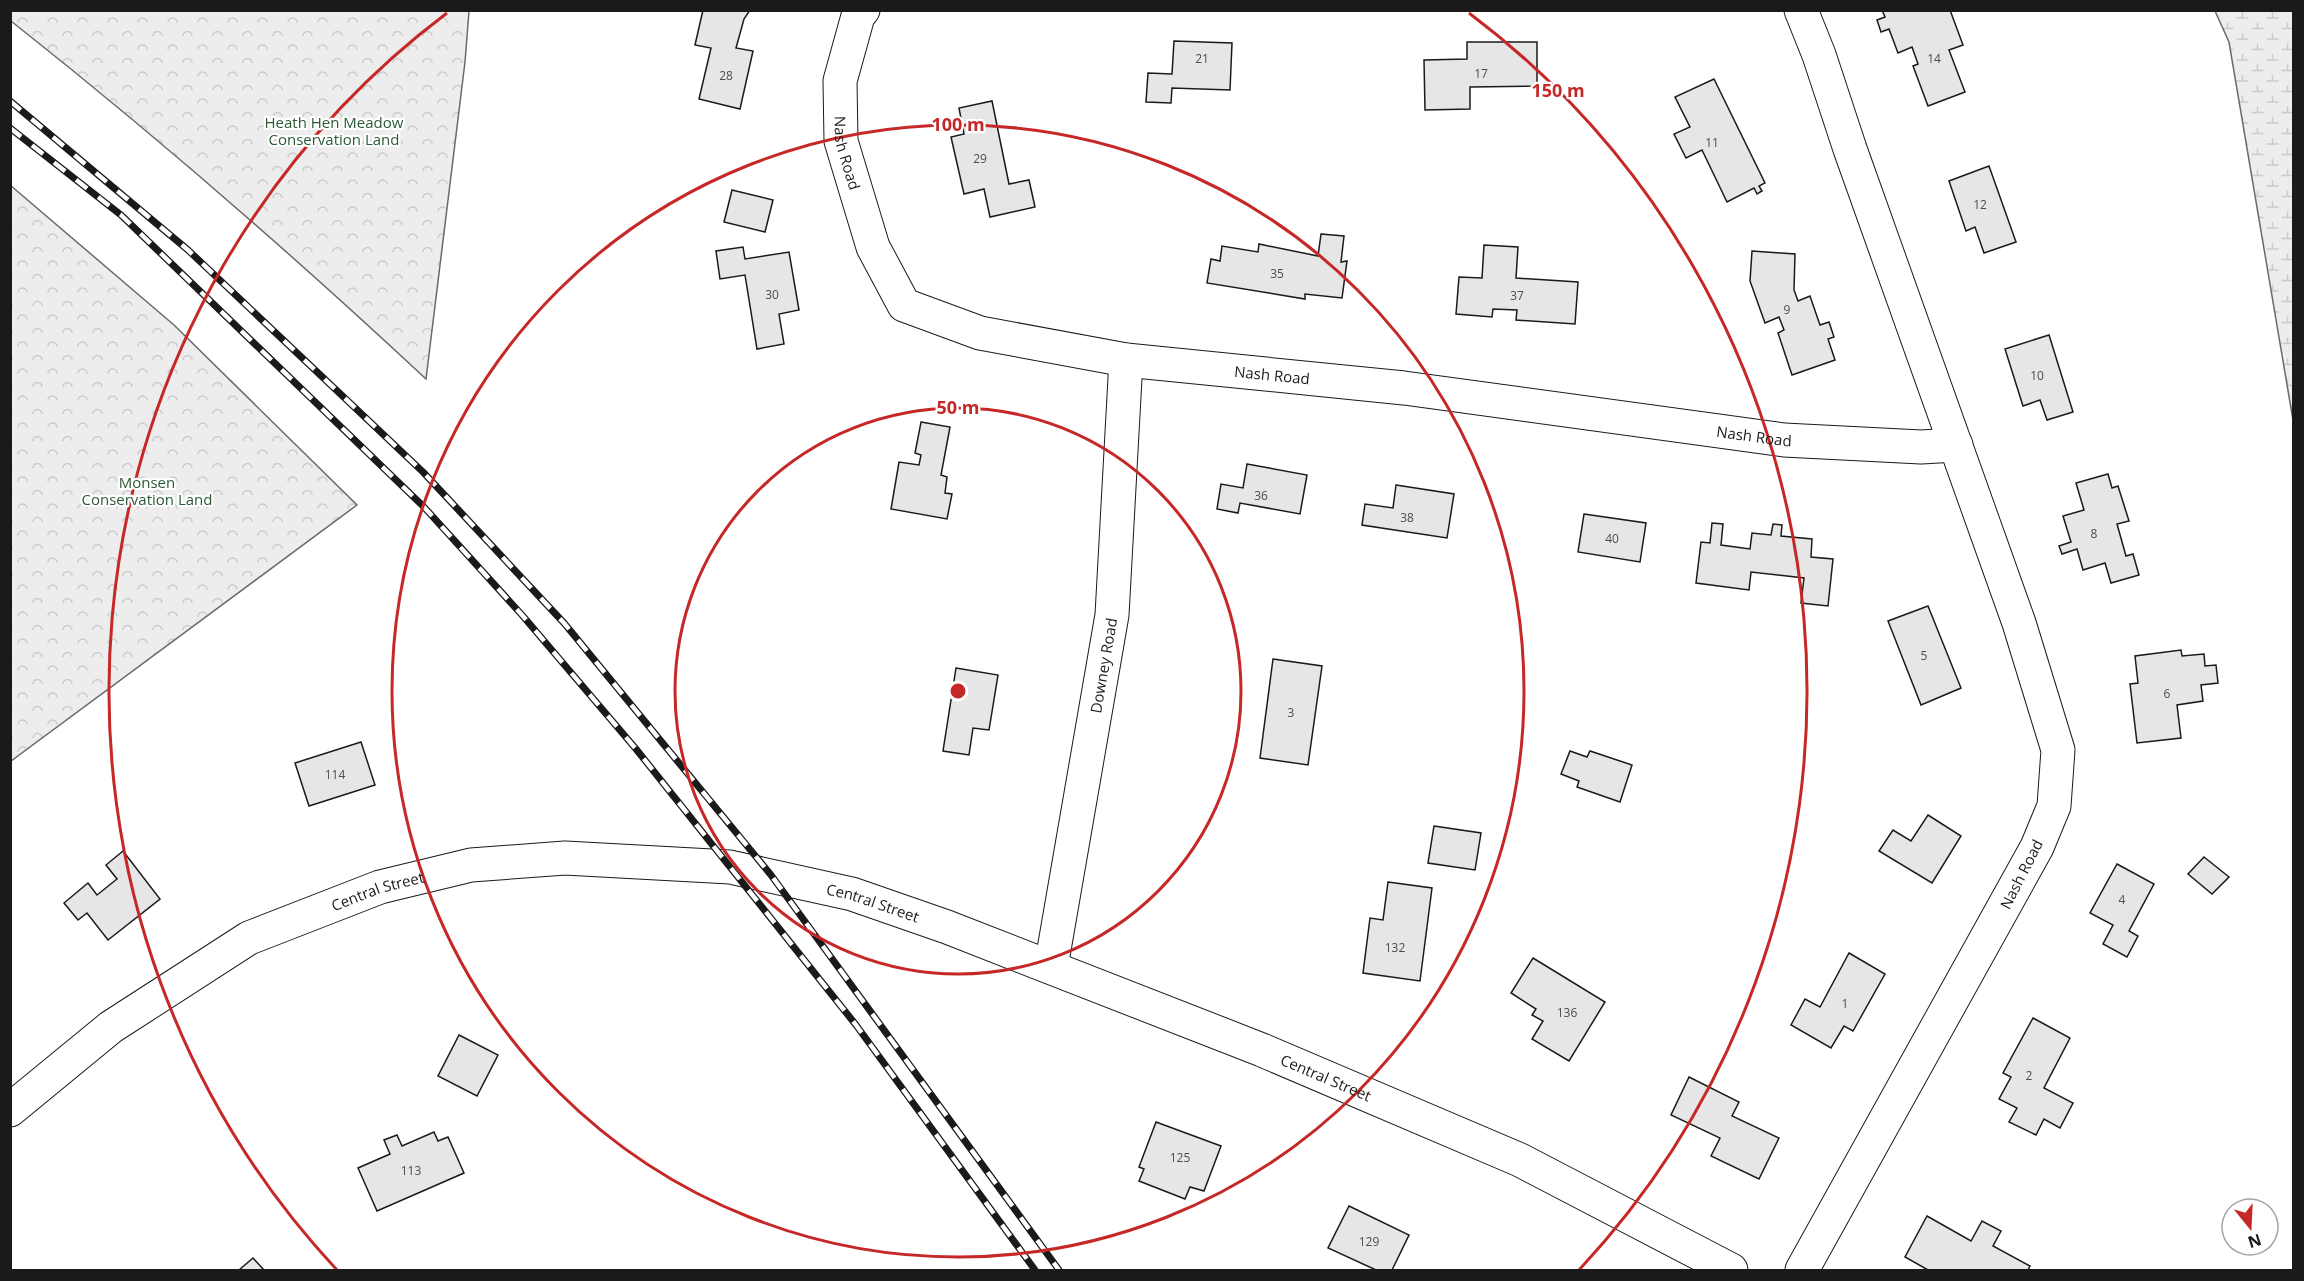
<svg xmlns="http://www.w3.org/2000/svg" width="2304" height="1281" font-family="'Open Sans',sans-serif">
	<defs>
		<pattern id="wetland-marsh" width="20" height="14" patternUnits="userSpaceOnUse" patternTransform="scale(1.5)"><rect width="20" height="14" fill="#ededed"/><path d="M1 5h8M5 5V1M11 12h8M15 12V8" fill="none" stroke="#cbcbcb"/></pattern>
		<pattern id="park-crowns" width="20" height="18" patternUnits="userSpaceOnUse" patternTransform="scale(1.5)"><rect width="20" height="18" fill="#ededed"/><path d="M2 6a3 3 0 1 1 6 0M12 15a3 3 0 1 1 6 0" fill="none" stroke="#cbcbcb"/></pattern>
	</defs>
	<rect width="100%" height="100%" fill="#fff"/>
	<polygon fill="url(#wetland-marsh)" stroke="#6a6a6a" stroke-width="1.5" points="2215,11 2293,11 2293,420 2229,42"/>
	<g fill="url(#park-crowns)" stroke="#6a6a6a" stroke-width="1.5">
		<path d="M10 11H469L465 62 426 379C292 254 154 134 11 21Z"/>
		<polygon points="10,185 174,325 357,505 11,761"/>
	</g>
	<g fill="#e6e6e6" stroke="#1a1a1a" stroke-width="1.5">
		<polygon points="703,10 750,10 744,19 736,48 753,51 740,109 699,99 711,48 695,45"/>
		<polygon points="1882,10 1950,10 1963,45 1949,50 1965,92 1928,106 1913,66 1918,64 1912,47 1898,53 1889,29 1881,32 1877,20 1885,17"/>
		<polygon points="1174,41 1232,43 1230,90 1172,88 1171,103 1146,102 1148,73 1172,74"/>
		<polygon points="1467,42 1537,42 1537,86 1470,87 1470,109 1425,110 1424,60 1467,59"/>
		<polygon points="1714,79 1765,183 1759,186 1762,191 1757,194 1754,188 1727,202 1702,150 1686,158 1674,134 1690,127 1675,97"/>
		<polygon points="992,101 1009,184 1029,180 1035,207 990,217 984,189 964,194 951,137 964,134 959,108"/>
		<polygon points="1989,166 2016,242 1984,253 1975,227 1966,231 1949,181"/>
		<polygon points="732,190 773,200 765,232 724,222"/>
		<polygon points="1321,234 1344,236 1341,262 1347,261 1342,298 1305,294 1305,299 1207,283 1211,259 1220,261 1222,246 1258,252 1259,244 1318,256"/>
		<polygon points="1484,245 1518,247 1516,278 1578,282 1575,324 1516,320 1517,310 1493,309 1492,317 1456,314 1459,277 1482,278"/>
		<polygon points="743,247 745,259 789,252 799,310 779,314 784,344 757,349 745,275 720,279 716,251"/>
		<polygon points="1752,251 1795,254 1794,290 1798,301 1810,296 1820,325 1829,322 1834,337 1828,339 1835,360 1792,375 1778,333 1784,330 1779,317 1765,323 1750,281"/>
		<polygon points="2049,335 2073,412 2047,420 2040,400 2023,406 2005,349"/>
		<polygon points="921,422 950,427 941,475 947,477 945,493 952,494 947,519 891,509 899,462 919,465 921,455 915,453"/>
		<polygon points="1247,464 1307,475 1300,514 1240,503 1238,513 1217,509 1221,484 1243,488"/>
		<polygon points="2108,474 2112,488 2118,486 2129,521 2117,524 2126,556 2133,554 2139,575 2111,583 2105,563 2083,570 2077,549 2062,554 2059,546 2071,542 2063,516 2084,510 2076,483"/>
		<polygon points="1396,485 1454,494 1447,538 1362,525 1365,504 1393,508"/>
		<polygon points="1584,514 1646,523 1640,562 1578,552"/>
		<polygon points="1712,523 1723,524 1721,545 1750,549 1752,533 1771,535 1773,524 1782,525 1781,536 1812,539 1811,557 1833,559 1828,606 1801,603 1804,578 1751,572 1749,590 1696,583 1701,542 1710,543"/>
		<polygon points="1928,606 1961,688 1921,705 1888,621"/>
		<polygon points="2181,650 2182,656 2204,654 2205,666 2216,665 2218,683 2201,685 2203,701 2177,705 2181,738 2137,743 2130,684 2138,683 2135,656"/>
		<polygon points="1273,659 1322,666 1308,765 1260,758"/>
		<polygon points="956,668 998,675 989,730 973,728 969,755 943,751"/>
		<polygon points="361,742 375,785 309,806 295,763"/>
		<polygon points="1570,751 1587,757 1590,751 1632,765 1620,802 1577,787 1579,781 1561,774"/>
		<polygon points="1928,815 1961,836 1932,883 1879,851 1893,830 1911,841"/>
		<polygon points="1434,826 1481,833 1475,870 1428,863"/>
		<polygon points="123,851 160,899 108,940 87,913 78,920 64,903 88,883 97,895 117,879 106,865"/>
		<polygon points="2204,857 2229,877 2212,894 2188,874"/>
		<polygon points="2117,864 2154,884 2129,931 2138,936 2127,957 2103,944 2113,925 2090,913"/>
		<polygon points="1388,882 1432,888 1420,981 1363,973 1370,918 1383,920"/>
		<polygon points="1849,953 1885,974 1853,1031 1844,1026 1831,1048 1791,1025 1805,999 1820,1007"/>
		<polygon points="1533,958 1605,1002 1569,1061 1532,1039 1543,1021 1532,1015 1536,1009 1511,993"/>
		<polygon points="2033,1018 2070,1038 2044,1088 2073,1103 2060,1128 2044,1119 2036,1135 2009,1122 2017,1108 1999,1099 2011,1077 2003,1073"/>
		<polygon points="459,1035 498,1055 477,1096 438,1076"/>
		<polygon points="1689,1077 1739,1102 1732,1116 1779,1138 1759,1179 1711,1156 1720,1138 1671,1115"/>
		<polygon points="1156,1122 1221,1146 1204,1191 1190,1187 1185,1199 1139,1181 1144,1169 1139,1167"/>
		<polygon points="434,1132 438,1141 448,1137 464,1173 377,1211 358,1168 390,1154 384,1140 397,1135 402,1146"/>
		<polygon points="1349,1206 1409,1235 1392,1270 1376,1270 1328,1248"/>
		<polygon points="1927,1216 1971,1241 1982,1221 2001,1231 1993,1246 2030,1266 2028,1270 1928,1270 1905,1257"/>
		<polygon points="253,1258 264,1270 239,1270"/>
	</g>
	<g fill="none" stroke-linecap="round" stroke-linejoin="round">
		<defs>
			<g id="street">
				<path id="s1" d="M863 10 858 16 840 81 841 141 873 247 904 305 980 333 1126 360 1404 388 1784 440 1921 447 1956 445"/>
				<polyline points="1801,10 1819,55 1850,149 2019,623 2058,750 2054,806 2037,847 1802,1270"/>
				<path id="s2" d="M1051 967 1112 615 1126 360"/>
			</g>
			<g id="secondary">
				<path id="s3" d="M10 1110 111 1027 249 938 380 887 471 865 565 858 730 867 852 894 947 927 1262 1050 1520 1160 1731 1270"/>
			</g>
		</defs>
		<use href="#street" stroke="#1a1a1a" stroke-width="35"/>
		<use href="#secondary" stroke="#1a1a1a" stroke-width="35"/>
		<use href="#street" stroke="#fff" stroke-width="33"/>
		<use href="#secondary" stroke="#fff" stroke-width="33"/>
		<defs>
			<g id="rail">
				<polyline points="10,101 188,250 423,472 564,623 771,875 1059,1270"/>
				<polyline points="10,128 121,215 423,506 522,615 636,749 856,1025 1035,1270"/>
			</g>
		</defs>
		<use href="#rail" stroke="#1a1a1a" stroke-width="7"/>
		<use href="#rail" stroke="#fff" stroke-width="4.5" stroke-dasharray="14" stroke-linecap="butt"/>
	</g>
	<g fill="none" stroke="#c62828" stroke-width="3">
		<circle cx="958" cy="691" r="283"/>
		<circle cx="958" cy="691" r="566"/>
		<path d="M337 1270A849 849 0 0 1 447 13M1469 13A849 849 0 0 1 1579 1270"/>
	</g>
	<g text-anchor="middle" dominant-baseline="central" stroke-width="4.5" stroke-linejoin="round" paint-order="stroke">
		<g font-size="12" fill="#4d4d4d">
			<text x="1202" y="58">21</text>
			<text x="1934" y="58">14</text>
			<text x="1481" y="73">17</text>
			<text x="726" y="75">28</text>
			<text x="1712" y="142">11</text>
			<text x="980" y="158">29</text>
			<text x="1980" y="204">12</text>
			<text x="1277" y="273">35</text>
			<text x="772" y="294">30</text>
			<text x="1517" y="295">37</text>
			<text x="1787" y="309">9</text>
			<text x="2037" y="375">10</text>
			<text x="1261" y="495">36</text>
			<text x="1407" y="517">38</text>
			<text x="2094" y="533">8</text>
			<text x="1612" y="538">40</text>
			<text x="1924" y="655">5</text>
			<text x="2167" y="693">6</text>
			<text x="1291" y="712">3</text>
			<text x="335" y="774">114</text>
			<text x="2122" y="899">4</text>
			<text x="1395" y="947">132</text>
			<text x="1845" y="1003">1</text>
			<text x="1567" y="1012">136</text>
			<text x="2029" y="1075">2</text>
			<text x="1180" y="1157">125</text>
			<text x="411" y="1170">113</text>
			<text x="1369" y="1241">129</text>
		</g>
		<g font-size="15" fill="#2b5a34" stroke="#fff">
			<text x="334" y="122">Heath Hen Meadow<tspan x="334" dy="17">Conservation Land</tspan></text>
			<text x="147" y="482">Monsen<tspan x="147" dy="17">Conservation Land</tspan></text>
		</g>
		<g font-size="15" fill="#1a1a1a" stroke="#fff">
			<text stroke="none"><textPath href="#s1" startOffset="148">Nash Road</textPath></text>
			<text stroke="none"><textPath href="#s1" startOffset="688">Nash Road</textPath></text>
			<text stroke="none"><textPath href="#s1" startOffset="1174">Nash Road</textPath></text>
			<text stroke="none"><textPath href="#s2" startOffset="306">Downey Road</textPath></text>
			<text transform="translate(2021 874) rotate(-63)">Nash Road</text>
			<text stroke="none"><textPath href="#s3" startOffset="432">Central Street</textPath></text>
			<text stroke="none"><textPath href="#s3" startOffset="936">Central Street</textPath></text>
			<text stroke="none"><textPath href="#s3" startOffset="1422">Central Street</textPath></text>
		</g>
	</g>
	<circle cx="958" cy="691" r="9" fill="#c62828" stroke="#fff" stroke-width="3"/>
	<g font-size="18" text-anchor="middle" font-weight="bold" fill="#c62828" stroke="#fff" stroke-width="4.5" stroke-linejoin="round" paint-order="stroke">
		<text x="1558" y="97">150 m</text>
		<text x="958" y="131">100 m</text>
		<text x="958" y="414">50 m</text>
	</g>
	<rect width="2304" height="1281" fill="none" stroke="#1a1a1a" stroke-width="24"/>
	<g transform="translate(2250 1227) rotate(162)"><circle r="28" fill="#ffffff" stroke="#a3a3a3" stroke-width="1.5"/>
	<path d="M0-4.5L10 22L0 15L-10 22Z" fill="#c62828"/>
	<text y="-9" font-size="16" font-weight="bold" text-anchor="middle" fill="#1a1a1a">N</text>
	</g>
</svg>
